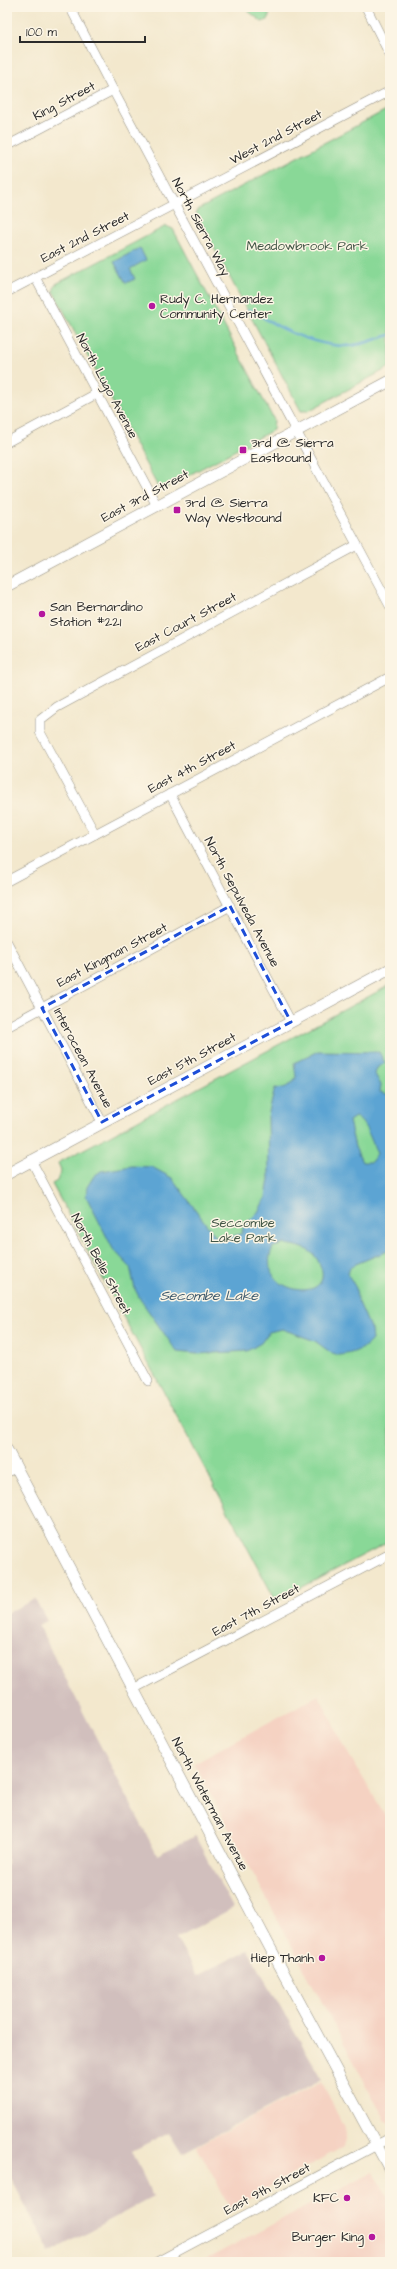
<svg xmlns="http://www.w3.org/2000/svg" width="397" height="2269" font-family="'Architects Daughter',sans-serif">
	<rect width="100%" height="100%" fill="#fcf5e5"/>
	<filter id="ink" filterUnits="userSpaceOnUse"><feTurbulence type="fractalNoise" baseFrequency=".025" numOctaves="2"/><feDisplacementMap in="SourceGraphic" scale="8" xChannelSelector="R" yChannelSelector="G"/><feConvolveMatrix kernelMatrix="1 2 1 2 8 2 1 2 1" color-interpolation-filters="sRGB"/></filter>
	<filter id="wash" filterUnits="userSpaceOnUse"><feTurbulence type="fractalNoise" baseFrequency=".012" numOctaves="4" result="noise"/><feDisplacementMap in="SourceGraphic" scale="16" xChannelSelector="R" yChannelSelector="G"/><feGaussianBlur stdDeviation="0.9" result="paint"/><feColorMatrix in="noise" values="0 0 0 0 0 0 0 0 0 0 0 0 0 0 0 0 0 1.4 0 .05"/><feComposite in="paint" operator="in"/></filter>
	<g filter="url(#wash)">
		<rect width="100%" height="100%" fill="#f3e8cd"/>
		<g fill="#f5d2c2">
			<polygon points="319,1695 349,1755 390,1823 390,2124 385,2120 194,1763"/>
			<polygon points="322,2081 346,2133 343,2147 230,2208 197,2146"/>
			<polygon points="372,2172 390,2199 390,2262 201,2262"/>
		</g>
		<polygon fill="#d1bfbd" points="35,1599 47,1621 38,1625 157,1855 195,1836 233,1908 176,1938 197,1976 248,1950 322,2079 182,2153 169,2132 132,2151 153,2197 50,2252 7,2171 7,1613"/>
		<g fill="#89d897" stroke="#5a8261">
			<polygon points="247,7 271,7 268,20 262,22 247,10"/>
			<polygon points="390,108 390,367 308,411 301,411 196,214 199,209"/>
			<polygon points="166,226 173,229 274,420 273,430 163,489 158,487 53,291 56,284"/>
			<polygon points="390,985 390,1541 276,1601 52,1184 57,1181 61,1170 58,1163"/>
		</g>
		<g fill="#5ca4d3" stroke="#44687f" fill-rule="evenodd">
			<polygon points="140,248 146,260 130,269 135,279 126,283 114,262"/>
			<path d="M318 1051 379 1052 385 1063 377 1068 375 1074 381 1085 380 1092 390 1095V1250L351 1266 347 1273 356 1288 357 1298 371 1330 372 1340C364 1350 347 1356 334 1355L315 1341 282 1329 269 1332 261 1343 247 1351 197 1354 177 1352 140 1299 135 1289 130 1267 113 1249 86 1196 87 1187 94 1176 101 1171 132 1166 152 1167 172 1178 215 1236C225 1244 231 1235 241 1234L244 1226 258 1212 266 1197 269 1179 268 1116 275 1088C284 1090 292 1085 296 1077L294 1063ZM355 1117C365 1120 373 1144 377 1154L371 1162H362L355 1147 349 1121ZM285 1244C300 1246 314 1249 320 1265 337 1306 251 1294 273 1247Z"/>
		</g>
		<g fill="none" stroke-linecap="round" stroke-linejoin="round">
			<path stroke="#5ca4d3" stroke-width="2.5" d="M248 310C255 309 262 318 269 321 291 334 316 344 342 346 358 347 375 339 390 335"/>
		</g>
	</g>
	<g filter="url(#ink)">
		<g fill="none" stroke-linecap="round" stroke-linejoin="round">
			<defs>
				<g id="minor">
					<polyline points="70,7 113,90 390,606"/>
					<polyline points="366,7 390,55"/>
					<polyline points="7,146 113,90"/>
					<polyline points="35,277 157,506"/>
					<polyline points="7,292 390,91"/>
					<polyline points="7,442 96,394"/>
					<polyline points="170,794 291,1022"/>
					<polyline points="95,834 40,732 40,720 57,707 357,545"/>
					<polyline points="7,881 390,677"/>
					<polyline points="7,942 102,1122"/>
					<polyline points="7,1027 230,906"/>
					<polyline points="31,1160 148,1381"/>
					<polyline points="7,1472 16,1468"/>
					<polyline points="133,1689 390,1554"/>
					<polyline points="157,2262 390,2138"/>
				</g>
				<g id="major">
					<polyline points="7,586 390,381"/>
					<polyline points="7,1174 390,969"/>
					<polyline points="7,1450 274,1955 390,2170"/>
				</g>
			</defs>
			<use href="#minor" stroke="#8f8a7c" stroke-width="10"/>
			<use href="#major" stroke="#8f8a7c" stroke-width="12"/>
			<use href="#minor" stroke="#fff" stroke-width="9"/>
			<use href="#major" stroke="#fff" stroke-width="11"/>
		</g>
	</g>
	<path fill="none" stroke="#1d4ed8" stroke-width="3" stroke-dasharray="8 5" stroke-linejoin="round" d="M230 906 291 1022 102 1122 42 1008Z"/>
	<g fill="#b5179e" stroke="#fcf5e5" stroke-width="1.5">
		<circle cx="152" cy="306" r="4"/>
		<rect x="239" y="446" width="8" height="8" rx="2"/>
		<rect x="173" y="506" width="8" height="8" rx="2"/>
		<circle cx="42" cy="614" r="4"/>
		<circle cx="322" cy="1958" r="4"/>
		<circle cx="347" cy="2198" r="4"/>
		<circle cx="372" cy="2237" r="4"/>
	</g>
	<g text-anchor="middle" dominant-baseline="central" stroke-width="3" stroke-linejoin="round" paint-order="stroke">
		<g font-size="13" fill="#2b2b2b" stroke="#fcf5e5">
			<text transform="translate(64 101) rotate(-28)">King Street</text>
			<text transform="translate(276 137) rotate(-28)">West 2nd Street</text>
			<text transform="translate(201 227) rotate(62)">North Sierra Way</text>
			<text transform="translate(85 237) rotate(-27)">East 2nd Street</text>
			<text transform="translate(107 386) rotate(62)">North Lugo Avenue</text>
			<text transform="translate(145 496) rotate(-28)">East 3rd Street</text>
			<text transform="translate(186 622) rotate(-28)">East Court Street</text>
			<text transform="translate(192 767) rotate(-28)">East 4th Street</text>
			<text transform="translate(242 902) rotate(62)">North Sepulveda Avenue</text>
			<text transform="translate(112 955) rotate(-28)">East Kingman Street</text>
			<text transform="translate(83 1058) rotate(62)">Interocean Avenue</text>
			<text transform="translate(192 1059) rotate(-28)">East 5th Street</text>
			<text transform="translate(101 1264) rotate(62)">North Belle Street</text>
			<text transform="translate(256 1610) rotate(-28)">East 7th Street</text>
			<text transform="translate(210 1804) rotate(62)">North Waterman Avenue</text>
			<text transform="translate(267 2189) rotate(-28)">East 9th Street</text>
		</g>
		<g font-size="13" fill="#425646" stroke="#fcf5e5">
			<text x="307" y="246">Meadowbrook Park</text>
			<text x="243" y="1223">Seccombe<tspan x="243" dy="15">Lake Park</tspan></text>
		</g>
		<g font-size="13" fill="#2b2b2b" stroke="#fcf5e5" text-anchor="start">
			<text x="160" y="299">Rudy C. Hernandez<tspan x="160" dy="15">Community Center</tspan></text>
			<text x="251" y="443">3rd @ Sierra<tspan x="251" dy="15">Eastbound</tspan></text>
			<text x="185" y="503">3rd @ Sierra<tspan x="185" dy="15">Way Westbound</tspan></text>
			<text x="50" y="607">San Bernardino<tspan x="50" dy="15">Station #221</tspan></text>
			<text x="314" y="1958" text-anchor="end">Hiep Thanh</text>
			<text x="339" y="2198" text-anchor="end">KFC</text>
			<text x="364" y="2237" text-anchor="end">Burger King</text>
		</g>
		<g font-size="14" font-style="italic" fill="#3f5b6e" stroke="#fcf5e5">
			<text x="209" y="1296">Secombe Lake</text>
		</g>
	</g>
	<rect width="397" height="2269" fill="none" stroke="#fcf5e5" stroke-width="24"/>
	<path d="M20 36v6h125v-6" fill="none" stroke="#2b2b2b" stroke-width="2"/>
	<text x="26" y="36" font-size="12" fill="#2b2b2b" stroke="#fcf5e5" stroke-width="3" paint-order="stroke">100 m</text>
</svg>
